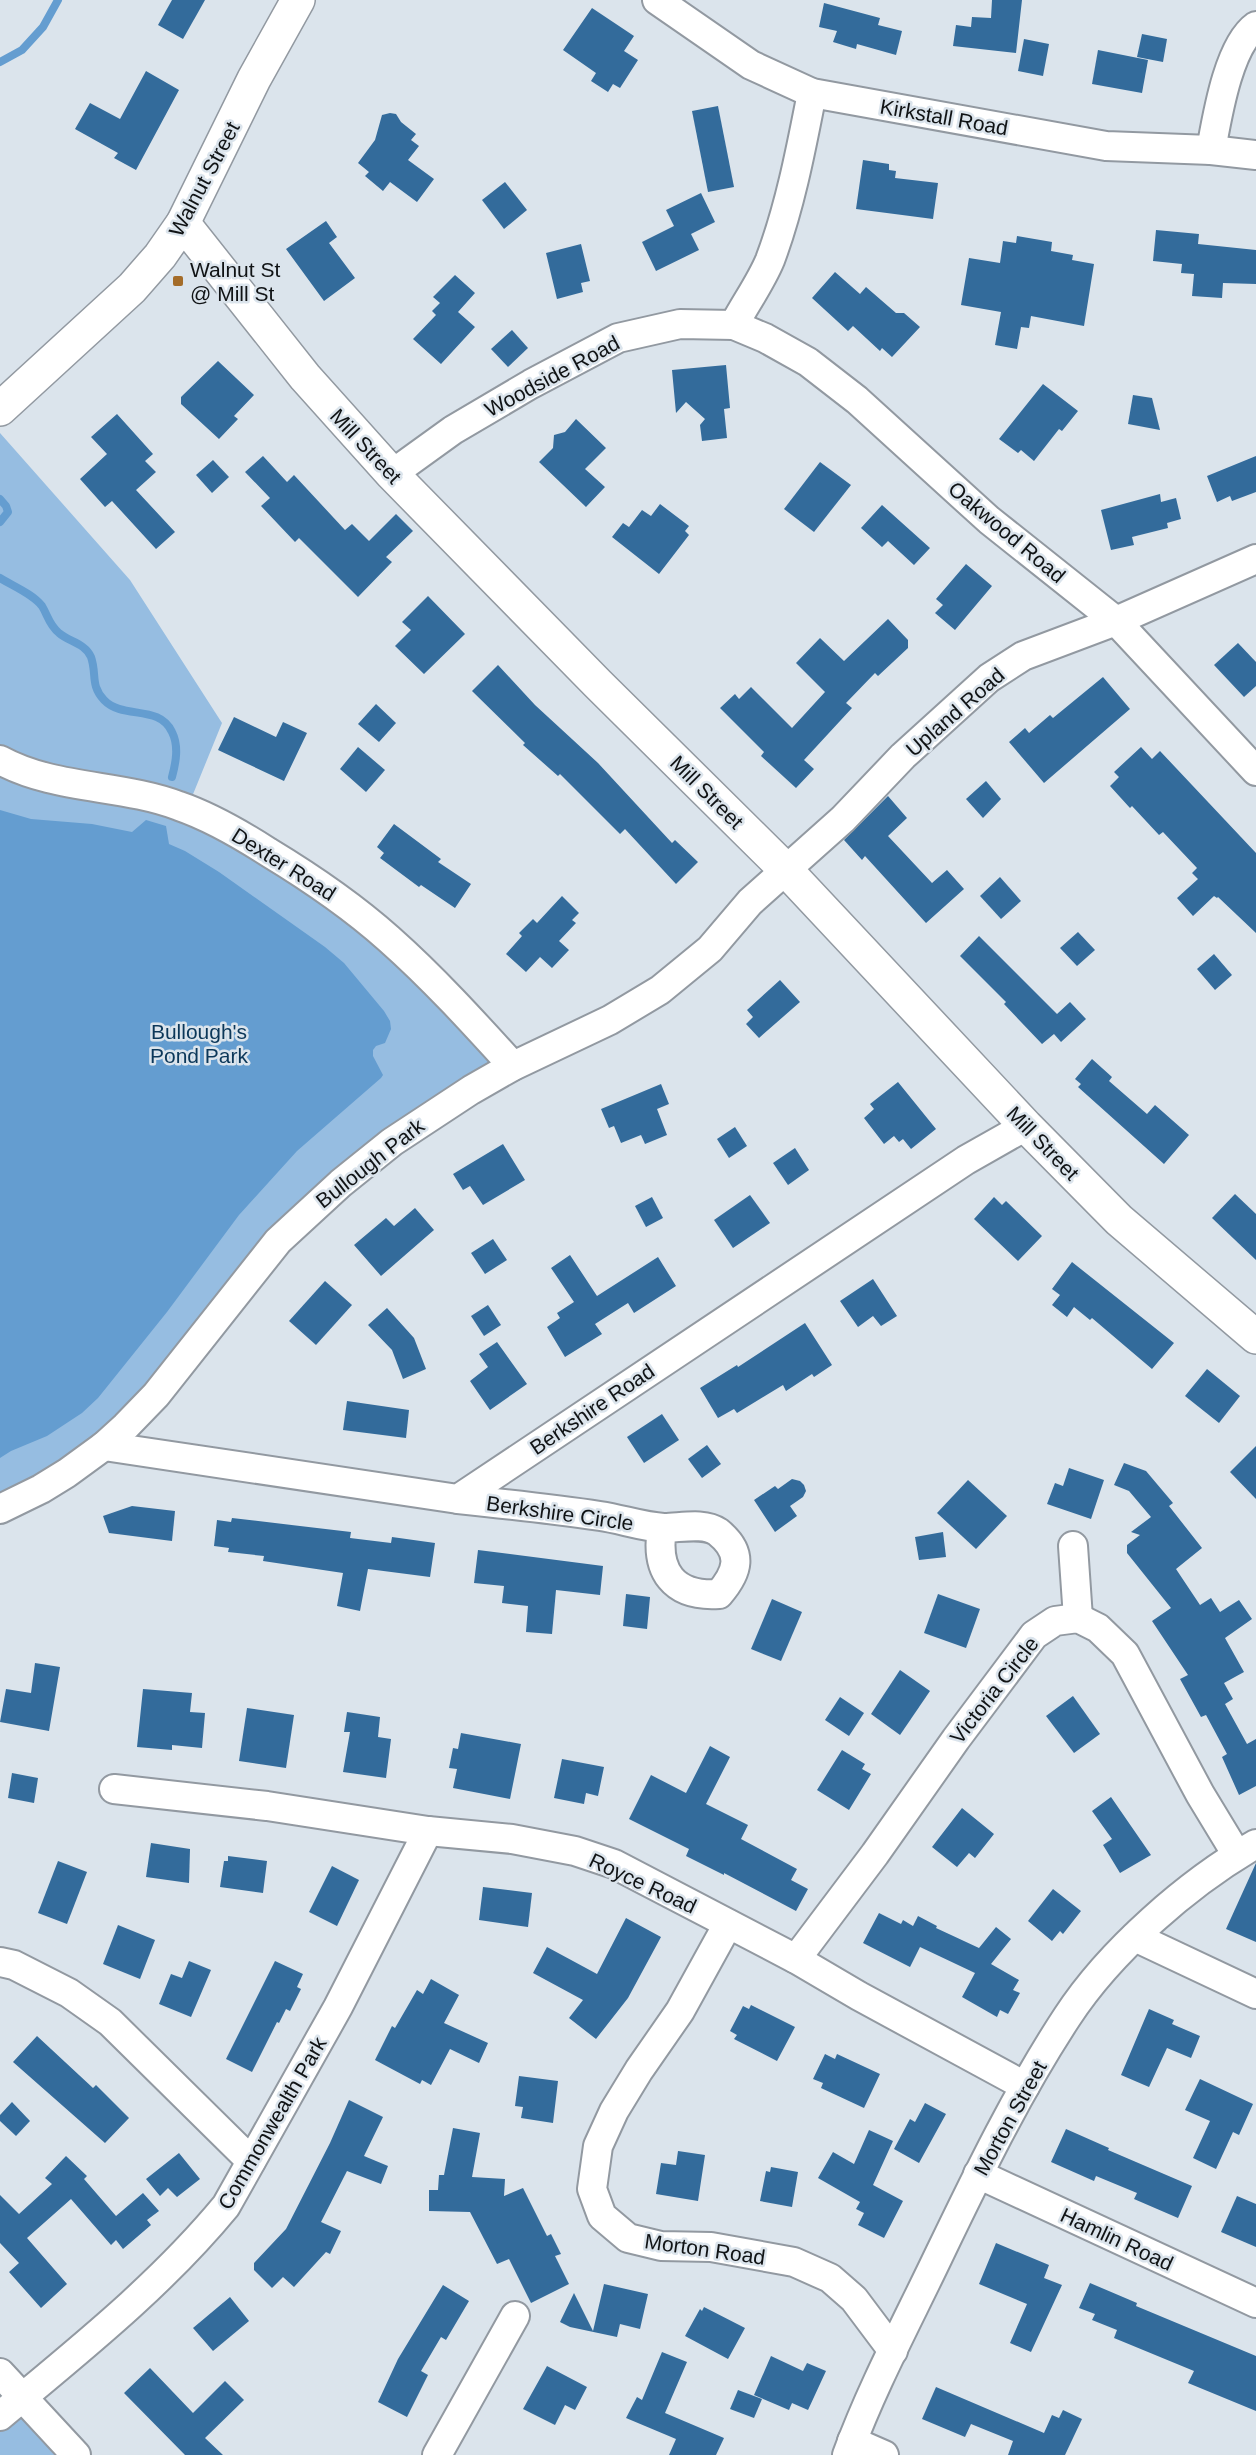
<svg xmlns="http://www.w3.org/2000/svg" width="1256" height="2455" font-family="Arial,sans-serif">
	<rect width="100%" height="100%" fill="#dbe4ec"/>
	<g fill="#96bde1">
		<polygon points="0,433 130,580 222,723 187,809 292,866 513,1066 366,1162 156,1395 0,1509"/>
		<polygon points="0,2373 76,2455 0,2455"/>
	</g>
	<polygon fill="#649dd0" points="0,810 31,819 92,824 132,832 146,820 166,826 169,844 185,851 219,872 325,947 344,963 384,1011 390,1021 391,1029 385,1043 376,1046 373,1050 373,1056 383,1075 381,1078 297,1151 239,1215 167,1312 98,1398 82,1413 47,1436 11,1451 0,1458"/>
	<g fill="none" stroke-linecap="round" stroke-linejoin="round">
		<g stroke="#649dd0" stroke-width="8">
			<polyline points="0,62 22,50 43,27 58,0"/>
			<polyline points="0,499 6,506 8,512 0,522"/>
			<path d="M0 578C13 586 33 594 42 606 48 616 49 625 59 633 69 642 85 643 91 657 97 674 90 685 104 700 123 720 159 704 172 732 179 746 176 762 172 777"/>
		</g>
	</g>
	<g fill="#336b9b">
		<polygon points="172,0 205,0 183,39 158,25"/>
		<polygon points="992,0 1022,0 1016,53 953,46 956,25 971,27 972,17 991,18"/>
		<polygon points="824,3 880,18 878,25 902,31 896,55 857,44 856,49 833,42 837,31 819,27"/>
		<polygon points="592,8 634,36 624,51 638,60 620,88 613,84 608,92 591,81 596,73 563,50"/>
		<polygon points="1142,34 1167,39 1163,62 1137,57"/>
		<polygon points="1024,39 1049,44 1043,76 1018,71"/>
		<polygon points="1098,50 1148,60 1142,93 1092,84"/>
		<polygon points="146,71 179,90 136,170 114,158 118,153 75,129 90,103 120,119"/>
		<polygon points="718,106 734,187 708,192 692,111"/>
		<polygon points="390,113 396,114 401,122 416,134 411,140 419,146 408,160 434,179 417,202 390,182 383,191 365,176 369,172 358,163 375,140 382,115"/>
		<polygon points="863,160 889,164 889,170 896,171 895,178 938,183 933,219 856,209"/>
		<polygon points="505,182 527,210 504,229 482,200"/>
		<polygon points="701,193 715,222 691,234 699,250 656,271 642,242 674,226 666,210"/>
		<polygon points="326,221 337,237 329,243 355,278 324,301 286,249"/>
		<polygon points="1156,230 1199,234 1198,244 1256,250 1256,284 1223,283 1222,298 1192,296 1194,274 1181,273 1182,264 1153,261"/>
		<polygon points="1017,236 1052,242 1051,251 1073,255 1072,260 1094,264 1084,326 1031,316 1029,328 1021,327 1017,349 995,345 1001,312 961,305 969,258 1000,263 1003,241 1016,243"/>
		<polygon points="581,244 590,281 581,283 583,292 557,299 546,253"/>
		<polygon points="835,272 860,294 866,287 896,313 904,313 920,327 892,357 882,348 880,351 853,326 848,331 812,298"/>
		<polygon points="455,275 475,293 458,312 475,327 441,364 413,339 436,315 432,311 440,303 433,297"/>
		<polygon points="512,330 528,348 508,367 491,349"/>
		<polygon points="218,361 254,395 234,416 238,419 219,439 181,404 181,397"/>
		<polygon points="726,365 730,408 724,409 727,438 702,441 700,425 705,419 686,402 676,413 672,370"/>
		<polygon points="1043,384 1078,411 1062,431 1059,429 1034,461 1021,450 1018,453 999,439"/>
		<polygon points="1133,395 1152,398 1160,430 1128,424"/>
		<polygon points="117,414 153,454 145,461 156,472 136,490 175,532 156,549 112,501 105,507 80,479 107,454 91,437"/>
		<polygon points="576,419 606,448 585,469 605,487 586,507 539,462 553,448 554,435 565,432"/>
		<polygon points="263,456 287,482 294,475 345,530 352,524 369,541 396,514 413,531 386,557 392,562 358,597 299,538 295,542 261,506 270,498 245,472"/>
		<polygon points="1256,456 1256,492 1232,501 1230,496 1217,502 1207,476"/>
		<polygon points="213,460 229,477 212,493 196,475"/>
		<polygon points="820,462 851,485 814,532 784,509"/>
		<polygon points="1160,494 1161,502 1176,498 1181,519 1167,523 1168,528 1132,537 1134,545 1111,550 1101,510"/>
		<polygon points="660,504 689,526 685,531 689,535 659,574 612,537 623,523 629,527 642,510 651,516"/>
		<polygon points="882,505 930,548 914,565 888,541 882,547 861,528"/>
		<polygon points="966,564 992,586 955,630 935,613 943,605 936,599"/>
		<polygon points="428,596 465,634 424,674 395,646 411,630 402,622"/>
		<polygon points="888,619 908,640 908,648 878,676 875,673 846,703 852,708 804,760 814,769 796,788 761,756 764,752 720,708 735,694 739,699 751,687 792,728 825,692 796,663 820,638 844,661"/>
		<polygon points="1238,643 1256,662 1256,686 1244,697 1214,665"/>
		<polygon points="498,665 535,705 598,763 672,843 675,840 698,862 676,884 625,829 620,834 560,774 558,776 523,745 525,743 472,691"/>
		<polygon points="1103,677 1130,709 1044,783 1009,742 1025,728 1029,733 1050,715 1053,718"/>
		<polygon points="376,704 396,723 379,742 358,724"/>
		<polygon points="234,717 276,737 283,722 307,733 284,781 218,750"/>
		<polygon points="358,747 385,770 366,792 340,769"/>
		<polygon points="1141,747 1152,759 1160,751 1256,853 1256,933 1218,897 1217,898 1214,896 1193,916 1177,898 1198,879 1192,873 1197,868 1163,832 1159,835 1132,806 1130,808 1110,786 1119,777 1114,772"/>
		<polygon points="986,781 1001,799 983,818 966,799"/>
		<polygon points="888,796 907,818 888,836 932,883 947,870 964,889 926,923 865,856 862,860 844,840"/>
		<polygon points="394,824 441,859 438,862 471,884 455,908 421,885 419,887 380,858 384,853 377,847"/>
		<polygon points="1000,877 1021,901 1001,919 980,896"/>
		<polygon points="562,896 579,913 572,920 576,923 559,941 569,950 552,968 540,957 526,972 506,954 522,936 519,933 533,919 537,923"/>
		<polygon points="1078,932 1095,950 1077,966 1060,948"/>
		<polygon points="979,936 1057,1014 1070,1002 1086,1019 1061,1042 1054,1034 1042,1044 1004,1004 1006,1002 960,956"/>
		<polygon points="1214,954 1232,975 1215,990 1197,969"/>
		<polygon points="780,980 800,1002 759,1038 746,1024 753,1017 747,1010"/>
		<polygon points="1092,1059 1112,1077 1109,1081 1147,1114 1155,1105 1189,1135 1164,1164 1078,1087 1081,1084 1075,1079"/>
		<polygon points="898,1082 936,1129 911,1149 903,1139 899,1142 894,1136 884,1144 864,1118 874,1109 870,1104"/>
		<polygon points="661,1084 669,1104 657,1109 667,1135 645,1144 641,1135 621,1143 614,1126 609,1128 601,1109"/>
		<polygon points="735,1127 747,1146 729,1158 717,1139"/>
		<polygon points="503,1144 525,1180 483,1205 470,1186 463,1190 453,1174"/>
		<polygon points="795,1148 809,1170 788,1185 773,1163"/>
		<polygon points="1235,1194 1256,1214 1256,1260 1212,1218"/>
		<polygon points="750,1195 770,1223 733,1248 714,1220"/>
		<polygon points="652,1197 663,1218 646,1227 635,1206"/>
		<polygon points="994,1197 1002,1205 1006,1201 1042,1236 1018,1261 974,1219"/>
		<polygon points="415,1208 434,1230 381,1276 354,1245 386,1218 394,1226"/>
		<polygon points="493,1239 507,1260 485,1274 471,1253"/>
		<polygon points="570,1255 597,1296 658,1257 676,1286 634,1313 628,1303 595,1324 602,1334 565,1357 547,1327 560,1318 557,1313 574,1302 551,1268"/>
		<polygon points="1072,1262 1174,1343 1152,1369 1092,1318 1090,1320 1074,1307 1067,1317 1052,1305 1060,1295 1052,1289"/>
		<polygon points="873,1279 897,1316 881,1326 873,1316 858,1327 840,1301"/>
		<polygon points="325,1281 352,1305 316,1345 289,1321"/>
		<polygon points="488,1305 501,1325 484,1336 471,1316"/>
		<polygon points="387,1308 414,1338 426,1369 403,1379 392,1350 368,1325"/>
		<polygon points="805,1323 832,1365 814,1377 812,1374 786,1391 783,1385 737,1413 734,1409 718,1418 700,1388 737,1365 738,1367"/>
		<polygon points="497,1342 527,1384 490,1410 470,1381 488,1367 479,1354"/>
		<polygon points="1207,1369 1240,1396 1219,1423 1185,1396"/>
		<polygon points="347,1401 409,1410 406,1438 343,1430"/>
		<polygon points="662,1414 679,1440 644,1463 627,1437"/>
		<polygon points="707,1445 721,1464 702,1478 688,1459"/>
		<polygon points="1256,1446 1256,1499 1230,1472"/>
		<polygon points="1124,1463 1146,1471 1173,1503 1169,1506 1202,1548 1176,1569 1200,1605 1211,1598 1220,1612 1239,1600 1252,1619 1225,1638 1244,1672 1224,1683 1233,1699 1225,1704 1247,1744 1256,1739 1256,1786 1239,1795 1222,1757 1227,1754 1206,1715 1201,1717 1180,1679 1188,1675 1152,1621 1171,1608 1127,1553 1127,1545 1140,1535 1131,1532 1151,1517 1129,1491 1114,1485"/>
		<polygon points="1069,1468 1104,1480 1091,1519 1047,1504 1055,1483 1063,1486"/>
		<polygon points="792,1479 800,1481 804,1485 806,1491 803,1497 790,1506 797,1516 775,1532 754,1500 775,1486 778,1489"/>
		<polygon points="968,1480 1007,1516 976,1549 937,1513"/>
		<polygon points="132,1506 175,1511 172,1541 109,1533 103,1516"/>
		<polygon points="232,1518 351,1532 350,1538 391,1543 392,1537 435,1543 430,1577 368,1569 360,1611 337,1606 343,1573 263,1561 264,1556 228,1552 229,1548 214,1546 217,1520 231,1522"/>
		<polygon points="943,1532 946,1557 919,1560 915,1537"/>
		<polygon points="478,1550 603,1566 600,1595 556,1590 552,1634 526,1632 528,1606 502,1603 504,1586 474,1583"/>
		<polygon points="626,1594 650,1597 647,1629 623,1626"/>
		<polygon points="938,1594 980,1609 966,1648 924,1633"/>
		<polygon points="772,1599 802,1612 781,1661 751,1649"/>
		<polygon points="35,1663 60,1667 49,1731 0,1722 6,1689 31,1693"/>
		<polygon points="900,1670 930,1691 900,1735 871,1714"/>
		<polygon points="143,1689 192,1693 190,1712 205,1713 202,1748 172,1745 172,1750 137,1747"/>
		<polygon points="1073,1696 1100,1734 1074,1753 1046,1716"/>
		<polygon points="840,1697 864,1713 849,1736 825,1720"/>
		<polygon points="247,1708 294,1715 286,1768 239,1761"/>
		<polygon points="347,1712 380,1717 378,1737 391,1739 386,1778 343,1772 350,1732 344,1732"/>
		<polygon points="461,1733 521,1744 510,1799 453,1788 457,1769 449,1768 453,1748 458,1749"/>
		<polygon points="710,1746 730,1757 706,1804 748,1825 741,1839 797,1869 791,1880 808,1889 796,1911 724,1873 724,1875 686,1856 689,1849 629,1819 651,1775 686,1793"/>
		<polygon points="842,1750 865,1764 862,1769 871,1774 849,1810 817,1790"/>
		<polygon points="562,1759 604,1767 598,1796 586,1793 584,1804 554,1798"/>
		<polygon points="12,1773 38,1778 34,1803 8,1798"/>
		<polygon points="1111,1797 1151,1855 1120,1873 1103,1845 1112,1839 1092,1811"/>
		<polygon points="962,1808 994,1834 975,1858 969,1853 957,1867 932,1847"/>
		<polygon points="151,1843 190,1849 189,1883 146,1877"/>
		<polygon points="228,1856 267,1861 263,1893 220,1887 224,1861 228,1861"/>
		<polygon points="58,1861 87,1872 67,1924 38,1913"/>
		<polygon points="1256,1863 1256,1942 1226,1929"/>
		<polygon points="332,1866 359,1880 337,1926 309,1912"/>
		<polygon points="483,1887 532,1893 528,1927 479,1920"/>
		<polygon points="1053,1889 1081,1911 1063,1934 1060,1931 1052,1941 1028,1921"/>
		<polygon points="879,1913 901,1924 903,1920 913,1926 918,1916 937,1926 936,1928 979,1948 996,1927 1011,1939 991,1964 1019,1980 1013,1990 1020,1993 1008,2014 1000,2010 997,2017 962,1997 975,1973 920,1947 910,1967 863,1943"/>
		<polygon points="626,1918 661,1937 628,1998 596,2039 569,2018 583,2000 533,1973 547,1947 597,1974"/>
		<polygon points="118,1925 155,1940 140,1979 103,1964"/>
		<polygon points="189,1961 211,1970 191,2017 159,2004 171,1974 182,1978"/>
		<polygon points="275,1961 303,1974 297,1987 301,1989 290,2011 286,2009 279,2023 277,2022 252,2072 226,2059"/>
		<polygon points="431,1979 459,1995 444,2023 488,2043 479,2063 450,2049 431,2085 422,2080 420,2084 375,2060 392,2026 395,2028 417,1990 423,1994"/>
		<polygon points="751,2005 795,2027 777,2061 734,2039 737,2035 730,2031 743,2006 749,2009"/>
		<polygon points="1149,2009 1174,2020 1172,2024 1200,2036 1191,2058 1167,2048 1149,2087 1121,2075"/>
		<polygon points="37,2036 93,2088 96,2085 129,2118 105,2143 13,2062"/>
		<polygon points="825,2054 835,2059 837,2054 880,2074 864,2108 821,2088 823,2083 813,2079"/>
		<polygon points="519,2076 558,2081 553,2123 521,2118 523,2107 515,2106"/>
		<polygon points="1200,2079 1253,2104 1239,2135 1233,2132 1216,2169 1193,2158 1210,2121 1185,2110"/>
		<polygon points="349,2100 383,2117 364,2156 388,2166 381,2184 347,2171 321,2222 341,2231 330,2254 326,2252 294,2287 283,2277 272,2288 254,2270 254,2263 286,2229 330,2143"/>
		<polygon points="12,2102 30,2121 16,2136 0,2121 0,2115"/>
		<polygon points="925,2103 946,2114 919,2163 894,2149 910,2119 915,2122"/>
		<polygon points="453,2128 480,2133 472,2177 505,2179 504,2196 523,2188 547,2236 551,2234 561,2254 555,2256 569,2284 531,2303 509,2259 497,2264 470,2212 429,2211 429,2190 438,2190 439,2175 444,2175"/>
		<polygon points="1066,2129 1109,2148 1108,2150 1192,2186 1178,2218 1134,2199 1137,2193 1096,2176 1094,2181 1051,2162"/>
		<polygon points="869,2130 893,2141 873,2185 903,2201 884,2238 858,2225 864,2213 856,2209 860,2202 818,2178 833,2152 854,2164"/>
		<polygon points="678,2151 705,2155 698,2201 656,2194 661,2163 676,2165"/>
		<polygon points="179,2153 200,2179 177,2197 168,2188 160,2196 146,2179"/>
		<polygon points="66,2156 87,2176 84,2179 116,2216 143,2193 159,2211 147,2220 151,2225 123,2249 116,2240 111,2245 71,2199 27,2238 67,2284 41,2308 9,2272 19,2263 0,2243 0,2195 19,2214 52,2184 45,2178"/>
		<polygon points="771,2167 798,2172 792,2207 760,2201 766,2171 770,2172"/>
		<polygon points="1237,2196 1256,2204 1256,2247 1221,2232"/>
		<polygon points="996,2243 1049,2265 1044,2278 1062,2285 1031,2352 1010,2343 1027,2304 979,2284"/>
		<polygon points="1090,2283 1137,2303 1136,2306 1256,2356 1256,2411 1188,2383 1194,2371 1114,2338 1117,2330 1092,2320 1095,2314 1079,2308"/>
		<polygon points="604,2284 648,2294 640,2329 620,2324 617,2337 570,2327 560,2322 574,2293 593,2331"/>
		<polygon points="443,2285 469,2301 446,2340 441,2337 421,2371 428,2375 407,2417 378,2402 398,2359"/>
		<polygon points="230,2297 249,2321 213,2351 193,2328"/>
		<polygon points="704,2307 745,2328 728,2359 685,2336 700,2309 702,2311"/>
		<polygon points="662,2352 687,2362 665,2413 724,2438 716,2455 669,2455 676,2439 626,2418 637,2397 642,2400"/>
		<polygon points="771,2356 803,2371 807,2363 826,2371 808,2410 792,2403 789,2410 754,2395"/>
		<polygon points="547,2366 587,2387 575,2410 565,2405 555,2425 523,2409"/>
		<polygon points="150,2368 193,2413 225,2381 244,2400 205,2438 223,2455 185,2455 124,2393"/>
		<polygon points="936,2387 1044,2433 1052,2415 1059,2418 1063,2410 1082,2419 1065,2455 1008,2455 1013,2441 971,2424 965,2437 922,2419"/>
		<polygon points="738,2390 762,2399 754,2418 730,2409"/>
	</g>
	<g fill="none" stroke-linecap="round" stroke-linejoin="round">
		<defs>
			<g id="minor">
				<polyline points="657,0 751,65 812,93 1106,146 1211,150 1256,155"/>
				<path d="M1211 150C1217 118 1228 46 1256 26"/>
				<polyline points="734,325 765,338 808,362 857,400 989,520 1116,621 1256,771"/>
				<path d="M392 474 453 430 531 384 618 338 680 324 734 325C745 304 761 282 770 260 790 207 801 149 812 93"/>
				<path d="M0 760C55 790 121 784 179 806 211 817 240 834 268 852 311 878 352 906 389 939 433 978 473 1022 513 1066"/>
				<polyline points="104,1446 458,1499 966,1160 1026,1126"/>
				<path d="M458 1499C506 1504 553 1509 600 1516 621 1519 643 1527 664 1528 680 1528 704 1522 718 1532 744 1553 738 1572 719 1594 673 1597 655 1571 662 1528"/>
				<polyline points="0,1509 41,1489 67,1473 104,1446 126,1426 156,1395 278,1241 341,1183 392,1142 471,1090 513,1066 610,1020 660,990 710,949 750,902 843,819 903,756 989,678 1023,656 1116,621 1256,559"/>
				<polyline points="1073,1546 1078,1618"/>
				<polyline points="114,1789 267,1806 428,1831 512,1839 575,1851 614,1864 796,1959 859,1996 1025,2086"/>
				<polyline points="728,1924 680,2011 639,2070 614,2111 598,2146 592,2189 602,2216 628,2238 661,2246 711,2247 794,2262 830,2278 854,2299 893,2351"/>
				<polyline points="1135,1937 1256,1994"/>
				<polyline points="796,1959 875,1854 956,1739 1034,1635 1055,1621 1078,1618 1098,1628 1125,1654 1200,1794 1237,1855"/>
				<polyline points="0,1962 14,1965 69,1993 110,2022 251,2161"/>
				<polyline points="978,2174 1256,2303"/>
				<polyline points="0,2373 76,2455"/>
				<path d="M0 2416C79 2350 160 2286 226 2206L338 2007 428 1831"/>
				<polyline points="852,2441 884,2455"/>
				<polyline points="437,2455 515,2316"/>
				<path d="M847 2455C872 2387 907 2322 938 2257 977 2176 1017 2093 1067 2017 1110 1951 1188 1883 1256 1844"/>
			</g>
			<polyline id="tertiary" points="183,223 305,377 392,474 598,684 786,870 1026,1126 1119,1220 1256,1337"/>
			<polyline id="secondary" points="0,409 132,288 160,256 183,223 254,79 298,0"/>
		</defs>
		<use href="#minor" stroke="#9299a1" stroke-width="32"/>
		<use href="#tertiary" stroke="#9299a1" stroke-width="36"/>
		<use href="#secondary" stroke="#9299a1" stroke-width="36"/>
		<use href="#minor" stroke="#fff" stroke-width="28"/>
		<use href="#tertiary" stroke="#fff" stroke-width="33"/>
		<use href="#secondary" stroke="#fff" stroke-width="33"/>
	</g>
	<rect fill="#a46c29" stroke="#dbe4ec" stroke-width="2" x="172" y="275" width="12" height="12" rx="3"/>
	<g text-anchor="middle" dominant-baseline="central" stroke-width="5" stroke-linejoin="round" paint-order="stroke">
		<g font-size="21" fill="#101315" stroke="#dbe4ec">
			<text transform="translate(944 117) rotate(10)">Kirkstall Road</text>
			<text transform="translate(204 179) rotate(-62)">Walnut Street</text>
			<text transform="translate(552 376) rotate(-28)">Woodside Road</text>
			<text transform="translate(366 446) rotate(47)">Mill Street</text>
			<text transform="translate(1007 532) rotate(40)">Oakwood Road</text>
			<text transform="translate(955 712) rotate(-41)">Upland Road</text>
			<text transform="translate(707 792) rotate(45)">Mill Street</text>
			<text transform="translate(284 864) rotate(32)">Dexter Road</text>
			<text transform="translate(1043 1143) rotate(46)">Mill Street</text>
			<text transform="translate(370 1163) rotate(-38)">Bullough Park</text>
			<text transform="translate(592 1409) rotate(-34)">Berkshire Road</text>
			<text transform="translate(560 1513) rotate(8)">Berkshire Circle</text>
			<text transform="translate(994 1690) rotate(-52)">Victoria Circle</text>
			<text transform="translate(643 1883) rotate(25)">Royce Road</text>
			<text transform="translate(1010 2118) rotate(-61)">Morton Street</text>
			<text transform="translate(272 2123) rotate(-60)">Commonwealth Park</text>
			<text transform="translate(1117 2239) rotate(25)">Hamlin Road</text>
			<text transform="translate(705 2249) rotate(8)">Morton Road</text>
		</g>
		<g font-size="21" fill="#101315" stroke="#dbe4ec" text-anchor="start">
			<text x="190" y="269">Walnut St<tspan x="190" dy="24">@ Mill St</tspan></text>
		</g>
		<g font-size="21" fill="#0b3759" stroke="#dbe4ec">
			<text x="199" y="1031">Bullough's<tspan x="199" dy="24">Pond Park</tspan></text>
		</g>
	</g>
</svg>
